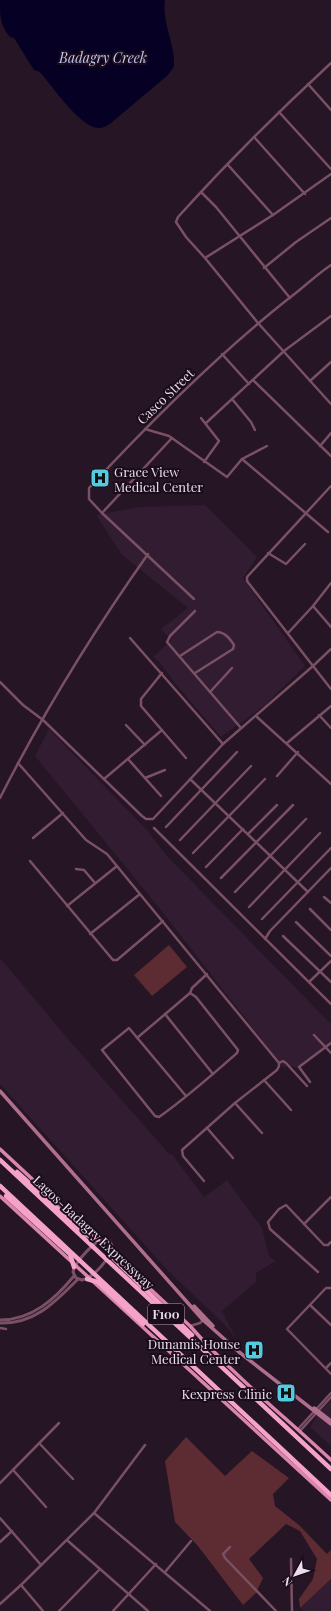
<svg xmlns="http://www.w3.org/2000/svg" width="331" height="1611" font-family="'Playfair Display',serif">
	<rect width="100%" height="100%" fill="#251525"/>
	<g fill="#311c31">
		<polygon points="205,505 257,557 243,578 305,666 264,706 221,737 178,687 160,663 153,657 171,640 161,629 188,608 122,555 96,515 139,507"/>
		<polygon points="49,729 147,830 166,855 331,1024 331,1043 299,1068 287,1065 284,1068 160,909 35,756"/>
		<polygon points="0,958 69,1040 170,1155 172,1154 204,1197 227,1180 262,1228 269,1256 276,1261 256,1273 256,1282 222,1311 236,1338 224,1324 169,1272 0,1084"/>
		<polygon points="331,1400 331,1446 310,1427 320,1411"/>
		<polygon points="331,1579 331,1611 304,1611 300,1608"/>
	</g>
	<g fill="#5d2c32">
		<polygon points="169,945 187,967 152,996 134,975"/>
		<polygon points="186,1437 225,1476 252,1451 289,1478 273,1494 275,1506 299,1525 327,1554 331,1550 331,1579 300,1608 299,1599 313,1579 317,1559 300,1531 286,1524 249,1559 263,1578 256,1593 243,1605 198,1546 175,1522 165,1461"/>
	</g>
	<path fill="#060025" d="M0 0H165C162 24 175 43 174 65 174 68 170 72 168 75L111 123C108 125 104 128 100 128 82 130 52 86 40 72L34 70 14 38 10 37C0 24 0 17 0 0Z"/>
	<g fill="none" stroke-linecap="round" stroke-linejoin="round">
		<g stroke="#7a5064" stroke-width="2.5">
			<path d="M331 63C278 112 226 164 178 217L176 222 186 237 205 258 258 323 331 404"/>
			<polyline points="308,84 331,110"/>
			<polyline points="279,112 331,169"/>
			<polyline points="254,137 305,194"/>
			<polyline points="228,165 273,215"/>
			<polyline points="201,192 216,207 290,298"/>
			<polyline points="205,258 273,215 331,174"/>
			<polyline points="264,268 296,242 331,218"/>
			<polyline points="222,354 249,384"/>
			<polyline points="253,380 331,456"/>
			<polyline points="310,381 331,362"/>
			<polyline points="232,399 251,422 255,430"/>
			<polyline points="201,418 219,441 204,462"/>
			<polyline points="206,423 284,351 331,316"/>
			<polyline points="145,429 169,436 227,477 242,459 267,446"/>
			<polyline points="320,446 331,433"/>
			<polyline points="242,459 328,532"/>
			<polyline points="102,513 172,438"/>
			<polyline points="268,553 286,564 305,544"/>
			<path d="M194 599 102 513 89 499V488C151 421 216 356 288 299 303 288 316 275 331 265"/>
			<polyline points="313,606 331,627"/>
			<polyline points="195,611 170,636 167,642 241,728"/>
			<polyline points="288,633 313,606 331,583"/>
			<polyline points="130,638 223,744"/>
			<polyline points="331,649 313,666 331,689"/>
			<path d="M180 656 217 632C225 632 230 639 234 645L233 649 195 673"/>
			<polyline points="162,673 141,699 141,706 186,758"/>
			<polyline points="0,682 23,705 43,720 142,816 146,819 153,819 223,744 313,666 247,581 247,577 331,486"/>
			<polyline points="210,692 232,668"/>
			<polyline points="319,715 331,728"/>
			<polyline points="257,717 331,784"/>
			<polyline points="126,725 145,745"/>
			<polyline points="287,743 331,706"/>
			<polyline points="128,759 161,796"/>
			<polyline points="18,763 86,840 107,854 279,1063 279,1066 277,1070 235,1103 182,1150 183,1156 204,1181"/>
			<polyline points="277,776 298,752"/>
			<polyline points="145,778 165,770"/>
			<polyline points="104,779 162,730"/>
			<polyline points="190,779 308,892"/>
			<path d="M0 798C43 713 93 632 148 554"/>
			<polyline points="166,827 237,752"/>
			<polyline points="154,828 331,1004"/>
			<polyline points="248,834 277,805"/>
			<polyline points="33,838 63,813"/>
			<polyline points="180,840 251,766"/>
			<polyline points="193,853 265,779"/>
			<polyline points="30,861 113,960 117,960 163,921"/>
			<polyline points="206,867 243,829"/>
			<polyline points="76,869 84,870 95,883"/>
			<polyline points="221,878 293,805"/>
			<polyline points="235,892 306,819"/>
			<polyline points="324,897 331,903"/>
			<polyline points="67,906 117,866"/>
			<polyline points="249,907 320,833"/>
			<polyline points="310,909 331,930"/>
			<polyline points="262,919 331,848"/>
			<polyline points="296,922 331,956"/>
			<polyline points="90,934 140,894"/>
			<polyline points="283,936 331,982"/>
			<polyline points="265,939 270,931 331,868"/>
			<polyline points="309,982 331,961"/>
			<polyline points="165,1014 213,1074"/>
			<polyline points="314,1035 331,1053"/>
			<polyline points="137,1038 190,993 192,988 207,974"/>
			<polyline points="279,1063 283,1061 286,1063 307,1086"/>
			<polyline points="264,1080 291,1110"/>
			<polyline points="310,1082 299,1067 331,1043"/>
			<path d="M186 1096 129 1028 102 1050 155 1116 159 1117C186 1098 212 1075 237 1053L238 1050 196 997 190 993"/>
			<polyline points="235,1103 262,1133"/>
			<polyline points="207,1128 233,1158"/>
			<polyline points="304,1224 331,1197"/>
			<polyline points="318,1272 270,1229 268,1222 279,1209 286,1205 324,1245 328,1245 331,1242"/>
			<polyline points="331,1288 326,1288 287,1329 331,1374"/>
			<polyline points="310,1305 331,1325"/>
			<polyline points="190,1326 200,1323 204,1319"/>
			<polyline points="0,1328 6,1329"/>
			<polyline points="326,1368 331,1363"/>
			<polyline points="298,1429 331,1393"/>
			<polyline points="300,1431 331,1397"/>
			<polyline points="40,1444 73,1479"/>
			<polyline points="14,1471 46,1507"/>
			<polyline points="0,1483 59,1423"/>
			<polyline points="94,1513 210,1611"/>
			<polyline points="0,1518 41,1565"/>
			<polyline points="68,1541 148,1611"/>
			<polyline points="0,1542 12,1531"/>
			<polyline points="230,1547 223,1554 225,1558 276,1611"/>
			<polyline points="291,1559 292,1611"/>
			<polyline points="165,1572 191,1541"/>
			<polyline points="0,1604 21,1585"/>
			<polyline points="43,1611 21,1585 94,1513 145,1445"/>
			<polyline points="59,1611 100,1569"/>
			<polyline points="113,1611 156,1564"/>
		</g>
		<g stroke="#7a5064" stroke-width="3">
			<path d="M105 1239 110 1241 112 1246C112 1257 93 1278 82 1280L76 1278 73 1272C74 1263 96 1239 105 1239Z"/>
			<path d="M0 1320C32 1320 55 1299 74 1276"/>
			<path d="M0 1323C35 1324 55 1302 78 1279"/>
		</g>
		<g stroke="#b06e8d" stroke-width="3.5">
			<polyline points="0,1091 203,1320 239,1352 331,1424"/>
			<polyline points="194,1306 213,1326"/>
			<polyline points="314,1408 331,1421"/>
		</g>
		<g stroke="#db84ae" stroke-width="3.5">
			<path d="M0 1149 190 1326C233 1375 284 1416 331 1460"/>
			<polyline points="0,1196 331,1500"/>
		</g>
		<g stroke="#f5a2c9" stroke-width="4.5">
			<polyline points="0,1160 331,1469"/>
			<polyline points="17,1172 87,1235 98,1240"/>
			<polyline points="0,1186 331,1495"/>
			<polyline points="6,1196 70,1254 74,1267"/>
			<polyline points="111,1253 114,1259 192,1335"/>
			<polyline points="87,1279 98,1282 143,1324"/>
		</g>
	</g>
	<defs>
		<symbol id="hospital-square" viewBox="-11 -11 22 22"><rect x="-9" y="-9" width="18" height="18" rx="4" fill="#54cade" stroke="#1b0c1b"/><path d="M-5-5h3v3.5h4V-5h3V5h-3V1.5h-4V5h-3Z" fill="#111"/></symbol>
	</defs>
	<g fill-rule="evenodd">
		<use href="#hospital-square" x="89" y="467" width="22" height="22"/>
		<use href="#hospital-square" x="243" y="1339" width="22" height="22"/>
		<use href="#hospital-square" x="275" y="1382" width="22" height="22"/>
	</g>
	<g text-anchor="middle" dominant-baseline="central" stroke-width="4" stroke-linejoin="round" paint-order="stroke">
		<rect fill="#1b0c1b" stroke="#ac9fac" stroke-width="1" x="148" y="1304" width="36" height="20" rx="3"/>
		<g font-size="12" font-weight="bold" fill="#eadeea">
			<text x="166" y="1314">F100</text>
		</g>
		<g font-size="13" fill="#eadeea" stroke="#1b0c1b">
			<text transform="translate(165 396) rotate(-44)">Casco Street</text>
			<text transform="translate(94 1232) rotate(43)">Lagos-Badagry Expressway</text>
		</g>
		<g font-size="13" fill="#eadeea" stroke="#1b0c1b" text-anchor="end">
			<text x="114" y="471" text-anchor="start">Grace View<tspan x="114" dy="15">Medical Center</tspan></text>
			<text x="240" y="1343">Dunamis House<tspan x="240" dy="15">Medical Center</tspan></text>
			<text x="272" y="1393">Kexpress Clinic</text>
		</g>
		<g font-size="14" font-style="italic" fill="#bfc4f2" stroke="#1b0c1b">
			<text x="103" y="57">Badagry Creek</text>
		</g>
	</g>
	<g transform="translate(295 1575) rotate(230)" stroke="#1b0c1b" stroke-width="3" paint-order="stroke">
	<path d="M0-3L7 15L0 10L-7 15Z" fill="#eadeea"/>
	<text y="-6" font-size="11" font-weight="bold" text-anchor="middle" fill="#eadeea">N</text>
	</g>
</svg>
